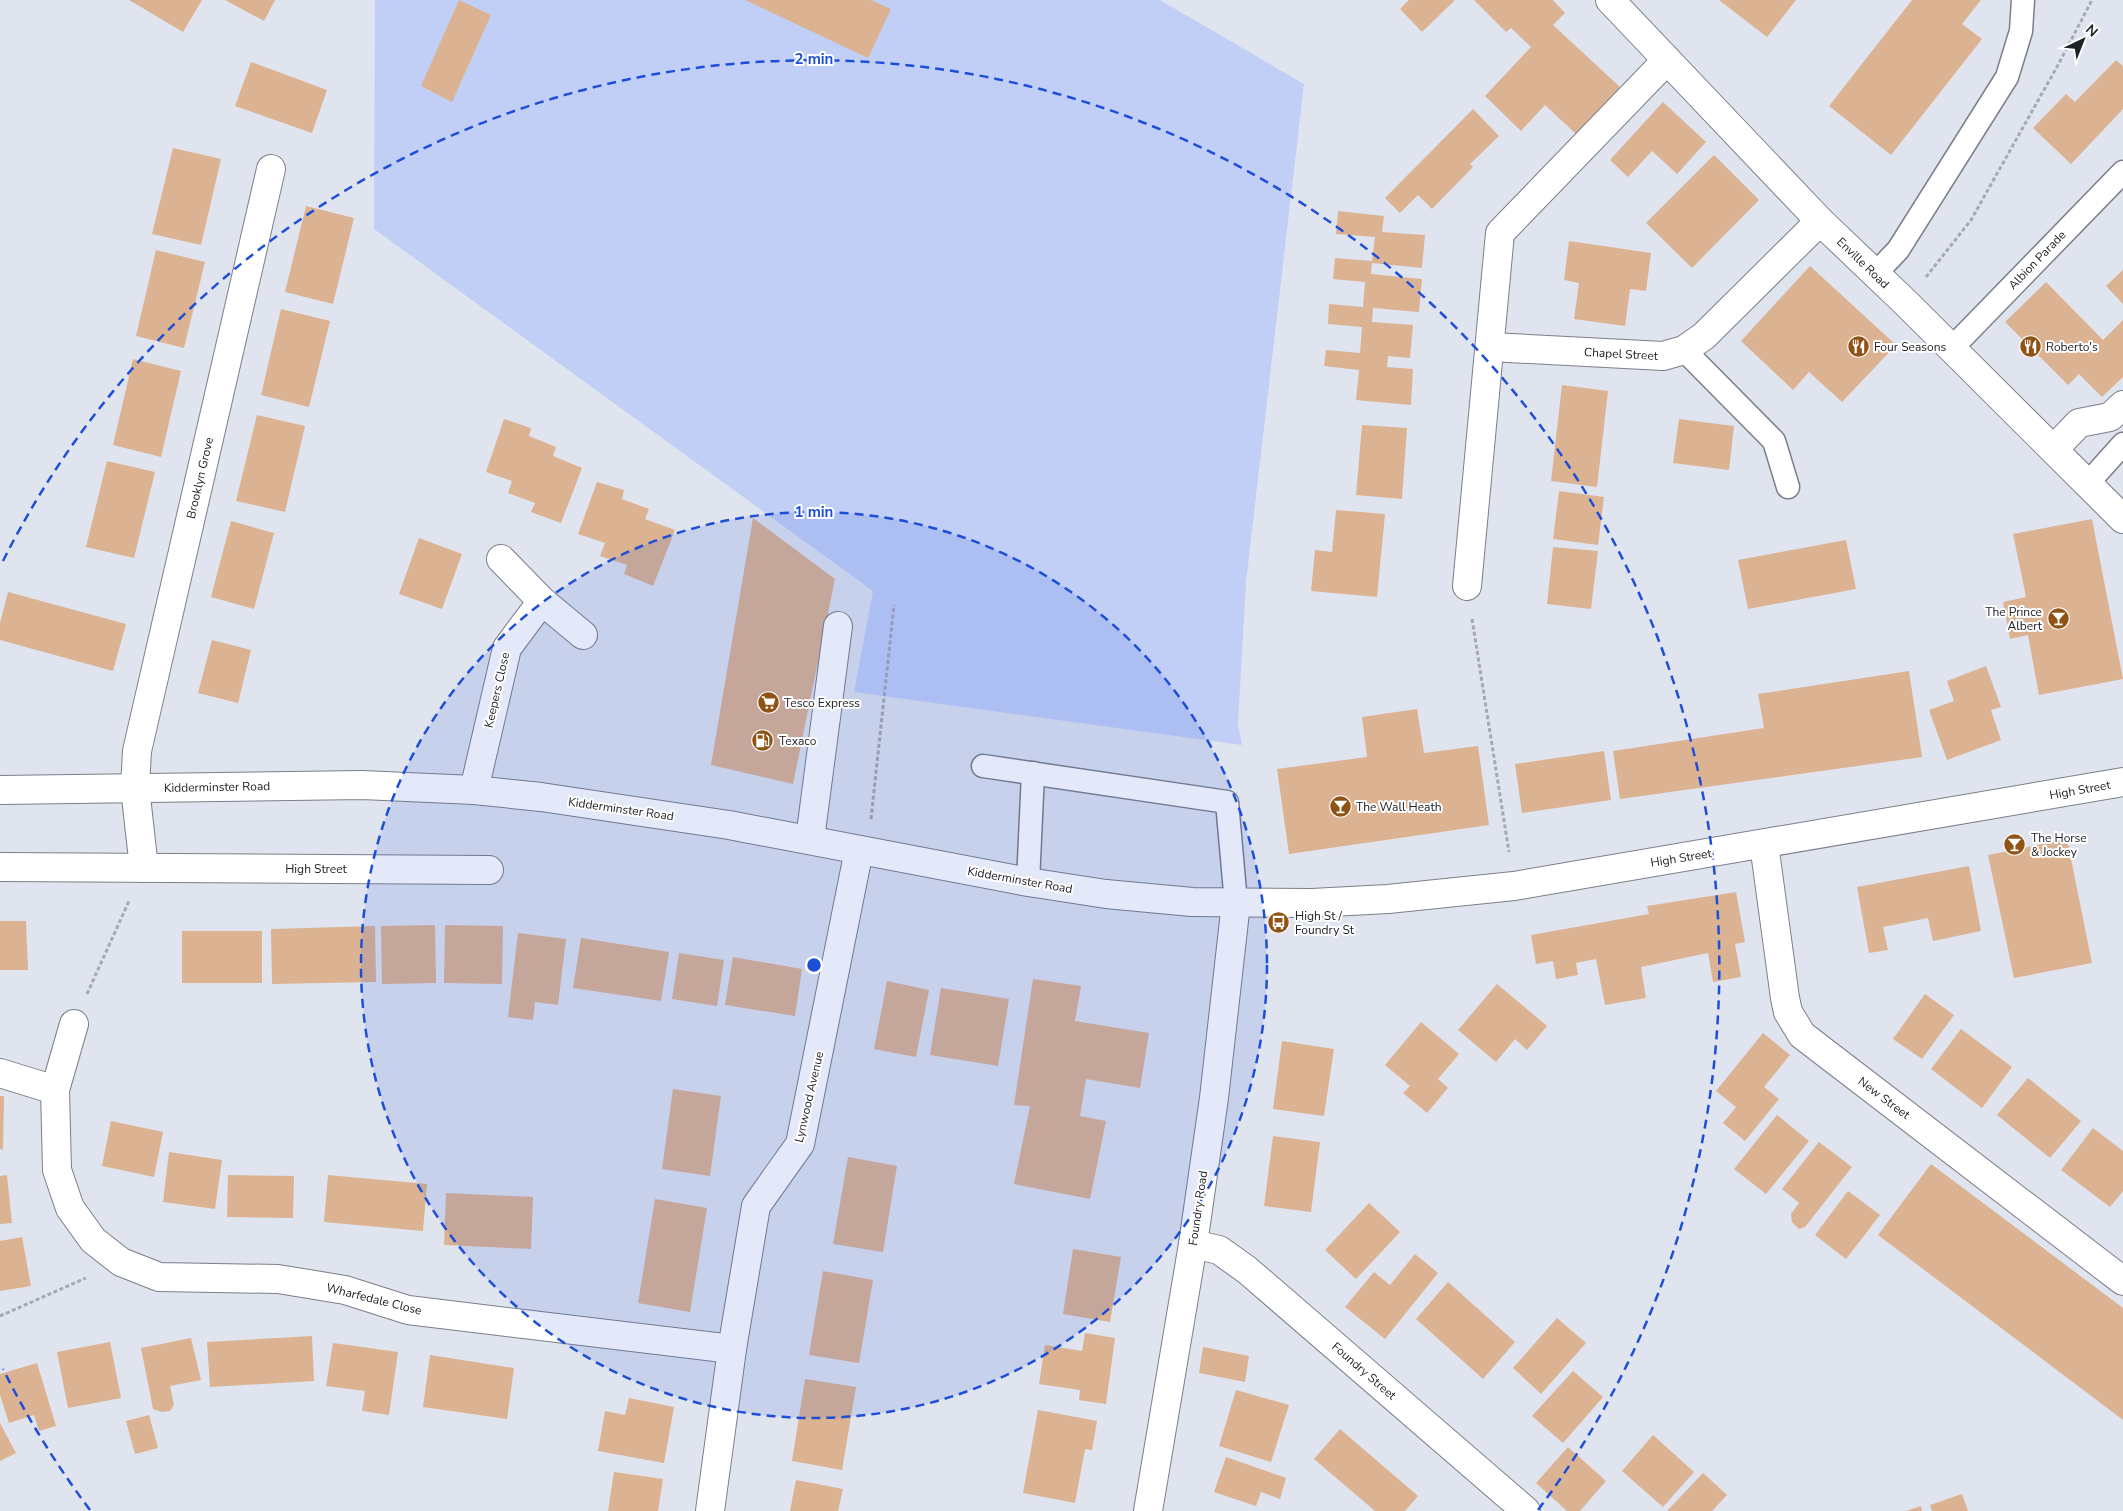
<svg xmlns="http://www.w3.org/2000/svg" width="2123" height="1511" font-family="'Nunito Sans',sans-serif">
	<rect width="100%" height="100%" fill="#dfe4ef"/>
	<polygon fill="#c1cff7" points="375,0 1160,0 1304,84 1246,582 1238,724 1242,745 854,692 873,591 374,229"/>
	<g fill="#dcb392">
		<polygon points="129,0 202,0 183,32"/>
		<polygon points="225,0 275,0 264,21"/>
		<polygon points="459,0 491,15 452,102 421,86"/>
		<polygon points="745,0 871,0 891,9 868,58"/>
		<polygon points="1409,0 1455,0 1422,32 1400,9"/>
		<polygon points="1474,0 1553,0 1565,13 1553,25 1620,87 1576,134 1545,105 1521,131 1485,96 1531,47 1511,28 1506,32"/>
		<polygon points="1719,0 1796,0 1767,37"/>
		<polygon points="1912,0 1981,0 1962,24 1982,39 1891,155 1829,106"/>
		<polygon points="2116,60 2123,66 2123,109 2071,164 2033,128 2066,94 2075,102"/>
		<polygon points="251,62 327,90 312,133 235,106"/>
		<polygon points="1663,102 1706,142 1677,174 1652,151 1628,177 1610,160"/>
		<polygon points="1473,109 1499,136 1470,164 1473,167 1432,209 1418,195 1400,213 1385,198"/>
		<polygon points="173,148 221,159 201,245 152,234"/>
		<polygon points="1714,155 1759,200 1692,268 1646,223"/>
		<polygon points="306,206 354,218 333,304 285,292"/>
		<polygon points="1338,211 1384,216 1382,232 1425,235 1422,268 1372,263 1371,274 1422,279 1419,312 1373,308 1372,322 1413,325 1410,358 1388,356 1387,367 1413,369 1411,405 1356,400 1359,370 1324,366 1326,350 1360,353 1362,327 1328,324 1329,304 1363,307 1365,282 1333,279 1335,258 1372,261 1375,237 1336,234"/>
		<polygon points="1569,241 1651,253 1646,291 1630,289 1625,326 1574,319 1579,283 1564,280"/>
		<polygon points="156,250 205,262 184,348 136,336"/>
		<polygon points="1810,266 1896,345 1842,402 1809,372 1793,390 1741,341"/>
		<polygon points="2123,270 2123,304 2106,286"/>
		<polygon points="2046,282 2103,340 2123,320 2123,377 2102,397 2079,374 2068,385 2005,322"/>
		<polygon points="281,309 330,321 309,407 261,395"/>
		<polygon points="133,359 181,371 161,457 113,445"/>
		<polygon points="1562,385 1608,391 1597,487 1551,481"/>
		<polygon points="257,415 305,426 285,512 236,501"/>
		<polygon points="504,419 531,428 529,436 556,447 553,456 582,468 561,523 531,512 535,503 508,493 512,481 486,472"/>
		<polygon points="1679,419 1734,426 1729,470 1673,463"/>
		<polygon points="1362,425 1407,428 1402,499 1356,495"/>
		<polygon points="107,461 155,472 134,558 86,547"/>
		<polygon points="597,482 624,490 622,499 649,509 645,519 675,530 653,586 624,574 627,565 600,556 605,543 578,534"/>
		<polygon points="1559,491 1604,497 1598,545 1553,539"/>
		<polygon points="1336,510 1385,514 1377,597 1311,591 1315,550 1332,552"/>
		<polygon points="753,518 835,579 793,784 711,765"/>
		<polygon points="2092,519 2123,679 2039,695 2028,635 2010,639 2003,602 2026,597 2013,534"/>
		<polygon points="231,521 274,533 254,609 211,597"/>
		<polygon points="419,538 462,554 442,609 399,594"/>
		<polygon points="1846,540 1856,589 1748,609 1738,560"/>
		<polygon points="1553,547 1598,551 1591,609 1547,604"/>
		<polygon points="8,592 126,624 113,671 0,640 0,623"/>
		<polygon points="212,640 251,650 238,703 198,693"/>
		<polygon points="1986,666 2001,707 1991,710 2001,740 1947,760 1929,710 1954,701 1947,681"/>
		<polygon points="1909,671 1922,757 1620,799 1613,751 1764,728 1758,694"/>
		<polygon points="1417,709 1424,753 1478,746 1489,825 1289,854 1277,769 1367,757 1362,717"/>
		<polygon points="1604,751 1611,800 1522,813 1515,764"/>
		<polygon points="2067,839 2092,963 2014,978 1988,855"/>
		<polygon points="1969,866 1981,931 1933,941 1928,918 1883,927 1888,950 1869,953 1857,887"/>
		<polygon points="1736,892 1745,942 1735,944 1741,977 1713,982 1708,953 1641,967 1646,998 1605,1005 1596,959 1576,963 1578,975 1556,979 1553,961 1536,964 1531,935 1649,914 1647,906"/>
		<polygon points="0,921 26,921 28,970 0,970"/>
		<polygon points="435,925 436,983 382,984 381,926"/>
		<polygon points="445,925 503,926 502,984 444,983"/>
		<polygon points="375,926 376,982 272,984 271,929"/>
		<rect x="182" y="931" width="80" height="52"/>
		<polygon points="518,933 566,939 558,1005 535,1002 533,1020 508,1017"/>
		<polygon points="581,938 669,952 661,1001 573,988"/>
		<polygon points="679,953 724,960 717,1006 672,999"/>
		<polygon points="733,957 802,969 795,1016 725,1005"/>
		<polygon points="1033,979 1081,986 1075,1021 1149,1033 1140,1088 1086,1079 1080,1116 1106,1121 1090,1199 1014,1184 1030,1106 1014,1105"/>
		<polygon points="887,981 929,990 916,1057 874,1049"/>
		<polygon points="1497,984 1547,1026 1527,1050 1515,1039 1496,1062 1458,1030"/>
		<polygon points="941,988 1009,999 998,1066 930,1055"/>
		<polygon points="1925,994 1954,1015 1922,1059 1893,1039"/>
		<polygon points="1421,1022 1459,1054 1438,1079 1448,1088 1427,1113 1403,1093 1410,1086 1385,1065"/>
		<polygon points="1961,1029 2012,1067 1982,1108 1931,1069"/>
		<polygon points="1763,1033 1790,1055 1764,1087 1779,1099 1745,1141 1723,1123 1736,1107 1716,1091"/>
		<polygon points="1282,1041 1334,1049 1324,1116 1273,1109"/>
		<polygon points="2028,1078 2081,1121 2050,1158 1997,1115"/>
		<polygon points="673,1089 721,1096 710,1176 662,1169"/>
		<polygon points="0,1096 4,1096 3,1150 0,1149"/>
		<polygon points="1777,1115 1809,1141 1766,1194 1734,1169"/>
		<polygon points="111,1121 163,1132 154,1177 102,1166"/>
		<polygon points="2093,1128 2123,1151 2123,1191 2110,1207 2061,1170"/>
		<polygon points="1273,1136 1320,1142 1311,1212 1264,1206"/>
		<polygon points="1819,1142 1852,1167 1805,1227 1799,1229 1792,1222 1791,1214 1799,1203 1782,1189"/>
		<polygon points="169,1152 222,1160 215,1209 163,1202"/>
		<polygon points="848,1157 897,1166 883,1252 833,1244"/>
		<polygon points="1931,1164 2123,1308 2123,1420 1878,1235"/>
		<polygon points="7,1175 12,1223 0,1224 0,1176"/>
		<polygon points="228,1175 294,1176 293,1218 227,1217"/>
		<polygon points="328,1175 427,1184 423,1231 324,1222"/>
		<polygon points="1848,1191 1880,1215 1846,1259 1815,1235"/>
		<polygon points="446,1193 533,1197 531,1249 444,1245"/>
		<polygon points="655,1199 707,1208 690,1312 638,1303"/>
		<polygon points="1369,1203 1400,1232 1356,1279 1325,1250"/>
		<polygon points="22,1237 31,1286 0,1291 0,1241"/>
		<polygon points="1073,1249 1121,1257 1110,1322 1063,1314"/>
		<polygon points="1415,1254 1438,1273 1385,1339 1345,1307 1374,1272 1390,1285"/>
		<polygon points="823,1271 873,1280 859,1363 809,1355"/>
		<polygon points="1448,1282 1515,1342 1483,1379 1416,1319"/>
		<polygon points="1557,1318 1586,1343 1541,1394 1513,1368"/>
		<polygon points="1085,1333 1115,1338 1106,1404 1079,1400 1080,1390 1039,1384 1045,1345 1082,1351"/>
		<polygon points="312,1336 314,1381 210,1387 207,1342"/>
		<polygon points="191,1338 201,1380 170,1386 174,1405 170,1411 162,1412 153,1409 141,1348"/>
		<polygon points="110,1342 121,1398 68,1408 57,1352"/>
		<polygon points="333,1343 398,1352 389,1415 362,1411 365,1391 326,1386"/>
		<polygon points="1203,1347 1249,1356 1245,1382 1199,1373"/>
		<polygon points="430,1355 514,1368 507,1419 423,1407"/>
		<polygon points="37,1363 56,1426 39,1431 34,1415 9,1423 0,1395 0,1374"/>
		<polygon points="1573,1371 1603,1397 1563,1443 1532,1416"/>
		<polygon points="805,1379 856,1387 842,1470 792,1461"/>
		<polygon points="1236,1390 1289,1405 1271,1462 1219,1446"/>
		<polygon points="629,1398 674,1407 664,1463 598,1451 605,1411 625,1415"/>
		<polygon points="1038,1410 1097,1421 1092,1450 1085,1449 1075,1503 1023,1493"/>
		<polygon points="149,1415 158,1448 135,1454 126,1421"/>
		<polygon points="0,1423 16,1453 0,1461"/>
		<polygon points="1340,1429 1418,1496 1405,1511 1375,1511 1314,1459"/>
		<polygon points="1653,1435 1694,1472 1663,1507 1622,1471"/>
		<polygon points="1568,1447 1606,1481 1580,1511 1567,1511 1536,1483"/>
		<polygon points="1226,1457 1286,1478 1280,1499 1261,1492 1256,1506 1214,1492"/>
		<polygon points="614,1472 663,1479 658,1511 608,1511"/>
		<polygon points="1703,1473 1727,1495 1712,1511 1667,1511"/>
		<polygon points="796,1480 843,1489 838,1511 790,1511"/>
		<polygon points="1962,1494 1968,1511 1932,1511 1930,1505"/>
		<polygon points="1921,1506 1922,1511 1906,1511"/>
	</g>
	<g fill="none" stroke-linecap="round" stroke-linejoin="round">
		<defs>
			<g id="service">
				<polyline points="1874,275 1898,250 2007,77 2021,31 2023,0"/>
				<polyline points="1952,348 2123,172"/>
				<polyline points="1684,350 1774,441 1788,487"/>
				<polyline points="2088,483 2123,444"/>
				<polyline points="983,766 1227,802 1236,903"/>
				<polyline points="1028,882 1033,773"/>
			</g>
			<polyline id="pedestrian" points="2054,449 2079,423 2110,417 2123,405"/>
			<g id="minor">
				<polyline points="1490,347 1663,356 1684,350 1704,336 1820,221"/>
				<polyline points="501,559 542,601 583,635"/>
				<polyline points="1467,586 1500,233 1667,60"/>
				<polyline points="474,790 507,648 542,601"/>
				<polyline points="810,839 838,626"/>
				<polyline points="1764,844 1785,998 1788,1012 1802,1035 2123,1281"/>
				<polyline points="0,867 489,870"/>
				<polyline points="144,868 135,788 137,751 271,169"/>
				<polyline points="74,1024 55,1090 57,1170 70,1208 93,1240 121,1262 159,1277 278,1279 345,1290 408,1310 732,1349"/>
				<polyline points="0,1073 55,1090"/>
				<polyline points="1193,1244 1219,1250 1247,1270 1526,1511"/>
				<polyline points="710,1511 732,1349 756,1206 800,1144 859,850"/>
				<polyline points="1148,1511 1193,1244 1214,1098 1236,903"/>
			</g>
			<polyline id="tertiary" points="1610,0 1820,221 1906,303 2123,519"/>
			<polyline id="trunk" points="0,790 362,785 474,790 541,797 729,825 1028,882 1106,894 1192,902 1312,903 1388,899 1514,886 2123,782"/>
		</defs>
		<use href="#service" stroke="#7c7f8a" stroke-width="25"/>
		<use href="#pedestrian" stroke="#7c7f8a" stroke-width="30"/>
		<use href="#minor" stroke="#7c7f8a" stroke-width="30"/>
		<use href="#tertiary" stroke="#7c7f8a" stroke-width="30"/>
		<use href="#trunk" stroke="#7c7f8a" stroke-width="30"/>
		<g stroke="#a5a9b2" stroke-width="3" stroke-dasharray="4 2.5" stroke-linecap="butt">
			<polyline points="1926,277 1971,220 2058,65 2092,0"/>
			<polyline points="1472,619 1509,852"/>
			<polyline points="871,819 894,605"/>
			<polyline points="87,994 129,901"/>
			<polyline points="0,1316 86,1278"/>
		</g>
		<use href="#service" stroke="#fff" stroke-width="22"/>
		<use href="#pedestrian" stroke="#fff" stroke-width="28"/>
		<use href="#minor" stroke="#fff" stroke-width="28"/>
		<use href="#tertiary" stroke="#fff" stroke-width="28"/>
		<use href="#trunk" stroke="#fff" stroke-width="28"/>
	</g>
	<circle cx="814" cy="965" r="453" fill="#1d4ed8" fill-opacity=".12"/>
	<g fill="none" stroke="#1d4ed8" stroke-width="2.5" stroke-dasharray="9 6">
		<circle cx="814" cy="965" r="453"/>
		<path d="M90 1510A906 906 0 0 1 3 1369M3 561A906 906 0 1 1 1538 1510"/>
	</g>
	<defs>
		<symbol id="restaurant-disc" viewBox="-11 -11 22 22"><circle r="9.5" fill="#8f5315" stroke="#fff"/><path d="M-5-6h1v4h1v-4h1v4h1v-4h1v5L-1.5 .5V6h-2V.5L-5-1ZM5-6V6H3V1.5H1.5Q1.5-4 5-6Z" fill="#fff"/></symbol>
		<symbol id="bar-disc" viewBox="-11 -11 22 22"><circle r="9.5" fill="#8f5315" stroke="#fff"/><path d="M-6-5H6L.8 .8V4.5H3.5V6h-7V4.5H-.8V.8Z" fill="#fff"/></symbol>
		<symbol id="supermarket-disc" viewBox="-11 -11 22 22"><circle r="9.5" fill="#8f5315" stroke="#fff"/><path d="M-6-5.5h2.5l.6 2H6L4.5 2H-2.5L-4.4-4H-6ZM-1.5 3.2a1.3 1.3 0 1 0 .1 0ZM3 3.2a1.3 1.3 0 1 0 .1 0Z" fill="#fff"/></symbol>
		<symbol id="fuel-disc" viewBox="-11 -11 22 22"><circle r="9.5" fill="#8f5315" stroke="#fff"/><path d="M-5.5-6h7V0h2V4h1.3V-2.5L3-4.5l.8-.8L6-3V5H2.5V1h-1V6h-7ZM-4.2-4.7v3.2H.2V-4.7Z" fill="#fff"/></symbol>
		<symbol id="bus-disc" viewBox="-11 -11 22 22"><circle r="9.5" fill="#8f5315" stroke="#fff"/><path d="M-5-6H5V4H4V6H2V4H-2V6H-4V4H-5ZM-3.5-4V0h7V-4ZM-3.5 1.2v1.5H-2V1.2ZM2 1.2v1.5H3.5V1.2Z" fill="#fff"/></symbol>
	</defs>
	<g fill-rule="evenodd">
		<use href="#restaurant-disc" x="1846" y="334" width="25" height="25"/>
		<use href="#restaurant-disc" x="2018" y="334" width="25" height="25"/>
		<use href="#bar-disc" x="2046" y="606" width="25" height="25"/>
		<use href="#supermarket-disc" x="756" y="690" width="25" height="25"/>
		<use href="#fuel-disc" x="750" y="728" width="25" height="25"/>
		<use href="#bar-disc" x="1328" y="794" width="25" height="25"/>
		<use href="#bar-disc" x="2002" y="832" width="25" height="25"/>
		<use href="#bus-disc" x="1266" y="910" width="25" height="25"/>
	</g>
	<g text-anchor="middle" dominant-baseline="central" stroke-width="4" stroke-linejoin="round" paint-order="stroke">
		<g font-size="12" fill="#202226" stroke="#fff">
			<text transform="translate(2037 260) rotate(-46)">Albion Parade</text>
			<text transform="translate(1863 263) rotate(44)">Enville Road</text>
			<text transform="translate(1621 354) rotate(3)">Chapel Street</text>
			<text transform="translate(200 478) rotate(-77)">Brooklyn Grove</text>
			<text transform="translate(497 690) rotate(-77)">Keepers Close</text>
			<text transform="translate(217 787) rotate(-1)">Kidderminster Road</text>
			<text transform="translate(2080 790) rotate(-10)">High Street</text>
			<text transform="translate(621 809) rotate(8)">Kidderminster Road</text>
			<text transform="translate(1681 858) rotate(-9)">High Street</text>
			<text x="316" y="869">High Street</text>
			<text transform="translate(1020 880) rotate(10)">Kidderminster Road</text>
			<text transform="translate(809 1097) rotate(-77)">Lynwood Avenue</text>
			<text transform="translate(1884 1098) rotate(37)">New Street</text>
			<text transform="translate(1198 1208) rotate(-82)">Foundry Road</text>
			<text transform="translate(374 1299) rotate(14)">Wharfedale Close</text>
			<text transform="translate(1364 1371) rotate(41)">Foundry Street</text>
		</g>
		<g font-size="12" fill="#202226" stroke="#fff" text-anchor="start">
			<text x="1874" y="347">Four Seasons</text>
			<text x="2046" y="347">Roberto's</text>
			<text x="2042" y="612" text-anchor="end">The Prince<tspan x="2042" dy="14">Albert</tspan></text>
			<text x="784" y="703">Tesco Express</text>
			<text x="779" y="741">Texaco</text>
			<text x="1356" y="807">The Wall Heath</text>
			<text x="2031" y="838">The Horse<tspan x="2031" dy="14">&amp; Jockey</tspan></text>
			<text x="1295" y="916">High St /<tspan x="1295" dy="14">Foundry St</tspan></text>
		</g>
	</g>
	<circle cx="814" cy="965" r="8" fill="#1d4ed8" stroke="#fff" stroke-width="2.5"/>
	<g font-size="15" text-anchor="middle" font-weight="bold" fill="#1d4ed8" stroke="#fff" stroke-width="4" stroke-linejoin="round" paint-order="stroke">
		<text x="814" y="64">2 min</text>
		<text x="814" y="517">1 min</text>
	</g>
	<g transform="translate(2083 40) rotate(43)" stroke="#ffffff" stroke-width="4" paint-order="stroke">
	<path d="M0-4L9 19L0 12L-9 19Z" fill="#202226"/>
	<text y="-8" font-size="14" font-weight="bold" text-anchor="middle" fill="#202226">N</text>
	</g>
</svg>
